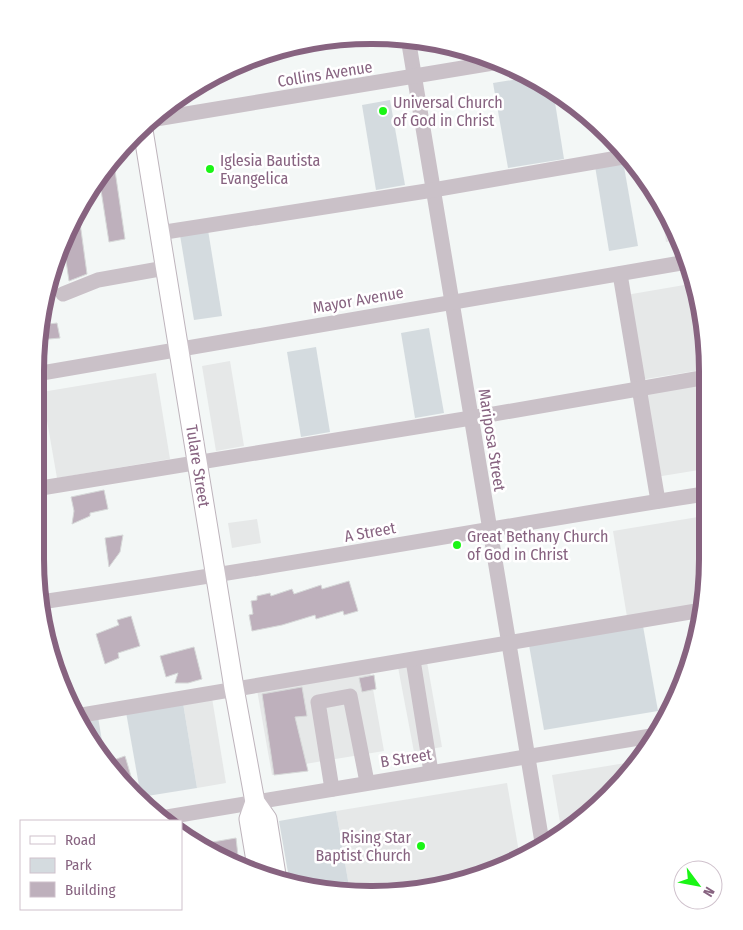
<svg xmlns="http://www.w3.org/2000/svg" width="743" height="930" font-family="'Fira Sans Condensed',sans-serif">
	<rect width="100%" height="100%" fill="#f3f7f6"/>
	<g fill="#e6e8e8">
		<polygon points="659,197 663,204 678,240 666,242"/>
		<polygon points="696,283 707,349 707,369 640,380 626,295"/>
		<polygon points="230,361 244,446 216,451 202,366"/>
		<polygon points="156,373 170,459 57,478 42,392"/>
		<polygon points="707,381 705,469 656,477 642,392"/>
		<polygon points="704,516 702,604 627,617 613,531"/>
		<polygon points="257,519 261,543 232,548 228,523"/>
		<polygon points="427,662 442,747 414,752 398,667"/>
		<polygon points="370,672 384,751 299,765 300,771 272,775 257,690"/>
		<polygon points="212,698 226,783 197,788 183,703"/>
		<polygon points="638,761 594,811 562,834 552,775"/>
		<polygon points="507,783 520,858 476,876 367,894 350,892 336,811"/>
	</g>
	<g fill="#d4dbdf">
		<polygon points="531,77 553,90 564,159 508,168 493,83"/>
		<polygon points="390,100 405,185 376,190 362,105"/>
		<polygon points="623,161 638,246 609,251 595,166"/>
		<polygon points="208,230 222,316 194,320 180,235"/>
		<polygon points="429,328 444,413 415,418 401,333"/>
		<polygon points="316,347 330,432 301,437 287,352"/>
		<polygon points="643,626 658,711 544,730 529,645"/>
		<polygon points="183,703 197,788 141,797 126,712"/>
		<polygon points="98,717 105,759 77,720"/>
		<polygon points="336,811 350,892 290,884 279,821"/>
	</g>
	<g fill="#beb0bc" stroke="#d6d8d8">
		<polygon points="113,157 125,239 109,242 99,177"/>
		<polygon points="78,208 87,274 69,281 63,240"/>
		<polygon points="57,323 60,338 38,340 41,325"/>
		<polygon points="104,490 108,509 90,513 90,516 72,524 74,511 71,497"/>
		<polygon points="123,535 120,552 109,567 105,538"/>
		<polygon points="349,581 358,611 344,615 343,611 316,619 315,615 282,625 252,631 249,615 253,614 251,601 257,600 257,596 270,593 271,596 292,589 294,594 321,585 322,589"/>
		<polygon points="131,616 140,646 118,653 119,658 105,664 96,634 119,625 117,620"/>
		<polygon points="194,647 202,679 188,683 175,683 178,673 166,677 160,656"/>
		<polygon points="374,675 376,689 362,692 359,678"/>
		<polygon points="302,687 307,716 295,717 308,771 274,775 262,694"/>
		<polygon points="125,756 138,800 115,772 111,761"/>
		<polygon points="236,838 239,865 208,852 207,843"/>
	</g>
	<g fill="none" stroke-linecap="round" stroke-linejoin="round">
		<defs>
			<g id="major">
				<polyline points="143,130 234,688 255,802 267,819 277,881"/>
				<polyline points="255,802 249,819 258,873"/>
			</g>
		</defs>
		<use href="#major" stroke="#beb4bc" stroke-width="21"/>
		<g stroke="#cac1c8" stroke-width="15">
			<polyline points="408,38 543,848"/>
			<polyline points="156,119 499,62"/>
			<polyline points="159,233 433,190 629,156"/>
			<polyline points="620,274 658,501"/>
			<polyline points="63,294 98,280 165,268"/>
			<polyline points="36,374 687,262"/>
			<polyline points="35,489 471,418 707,377"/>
			<path d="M41 602C263 570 483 529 704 494"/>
			<polyline points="413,660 431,772"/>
			<polyline points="76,716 702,610"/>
			<polyline points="332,789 318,702 350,696 367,782"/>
			<polyline points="161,818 657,735"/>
		</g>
		<use href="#major" stroke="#fff" stroke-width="19"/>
	</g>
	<g fill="#1af515" stroke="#fff" stroke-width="2">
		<circle cx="383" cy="111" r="5"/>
		<circle cx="210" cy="169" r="5"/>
		<circle cx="457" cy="545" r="5"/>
		<circle cx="421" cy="846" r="5"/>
	</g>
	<g text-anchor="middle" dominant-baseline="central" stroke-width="5" stroke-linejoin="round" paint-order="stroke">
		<g font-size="16" fill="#876380" stroke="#fff">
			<text transform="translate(325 74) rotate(-9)">Collins Avenue</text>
			<text transform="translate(358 300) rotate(-10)">Mayor Avenue</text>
			<text transform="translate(492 440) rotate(81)">Mariposa Street</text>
			<text transform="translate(198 466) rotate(81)">Tulare Street</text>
			<text transform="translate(370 532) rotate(-10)">A Street</text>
			<text transform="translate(406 758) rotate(-9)">B Street</text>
		</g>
		<g font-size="16" fill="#876380" stroke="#fff" text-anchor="start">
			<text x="393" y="102">Universal Church<tspan x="393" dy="18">of God in Christ</tspan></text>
			<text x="220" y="160">Iglesia Bautista<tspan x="220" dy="18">Evangelica</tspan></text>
			<text x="467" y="536">Great Bethany Church<tspan x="467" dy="18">of God in Christ</tspan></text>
			<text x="411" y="837" text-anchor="end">Rising Star<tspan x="411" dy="18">Baptist Church</tspan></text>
		</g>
	</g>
	<path d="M0 0H743V930H0ZM371 44H372A327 327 0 0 1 699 371V559A327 327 0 0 1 372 886H371A327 327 0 0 1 44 559V371A327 327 0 0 1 371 44Z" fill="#fff" fill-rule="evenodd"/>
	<path fill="none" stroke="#876380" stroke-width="6" d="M371 44H372A327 327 0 0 1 699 371V559A327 327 0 0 1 372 886H371A327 327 0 0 1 44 559V371A327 327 0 0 1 371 44Z"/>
	<rect x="20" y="820" width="162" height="90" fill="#ffffff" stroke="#cfc1cc"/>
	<rect x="30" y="836" width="25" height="8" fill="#ffffff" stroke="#cfc1cc"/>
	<text x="65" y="845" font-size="15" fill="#876380">Road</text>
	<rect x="30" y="858" width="25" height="15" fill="#d4dbdf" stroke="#cfc1cc"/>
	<text x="65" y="870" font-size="15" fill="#876380">Park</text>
	<rect x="30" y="882" width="25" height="15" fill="#beb0bc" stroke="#cfc1cc"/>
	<text x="65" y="895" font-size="15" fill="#876380">Building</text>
	<g transform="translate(698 885) rotate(122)"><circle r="24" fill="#ffffff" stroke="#cfc1cc"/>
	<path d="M0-4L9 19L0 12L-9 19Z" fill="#1af515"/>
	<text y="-8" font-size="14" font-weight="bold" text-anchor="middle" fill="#876380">N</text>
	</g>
</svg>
